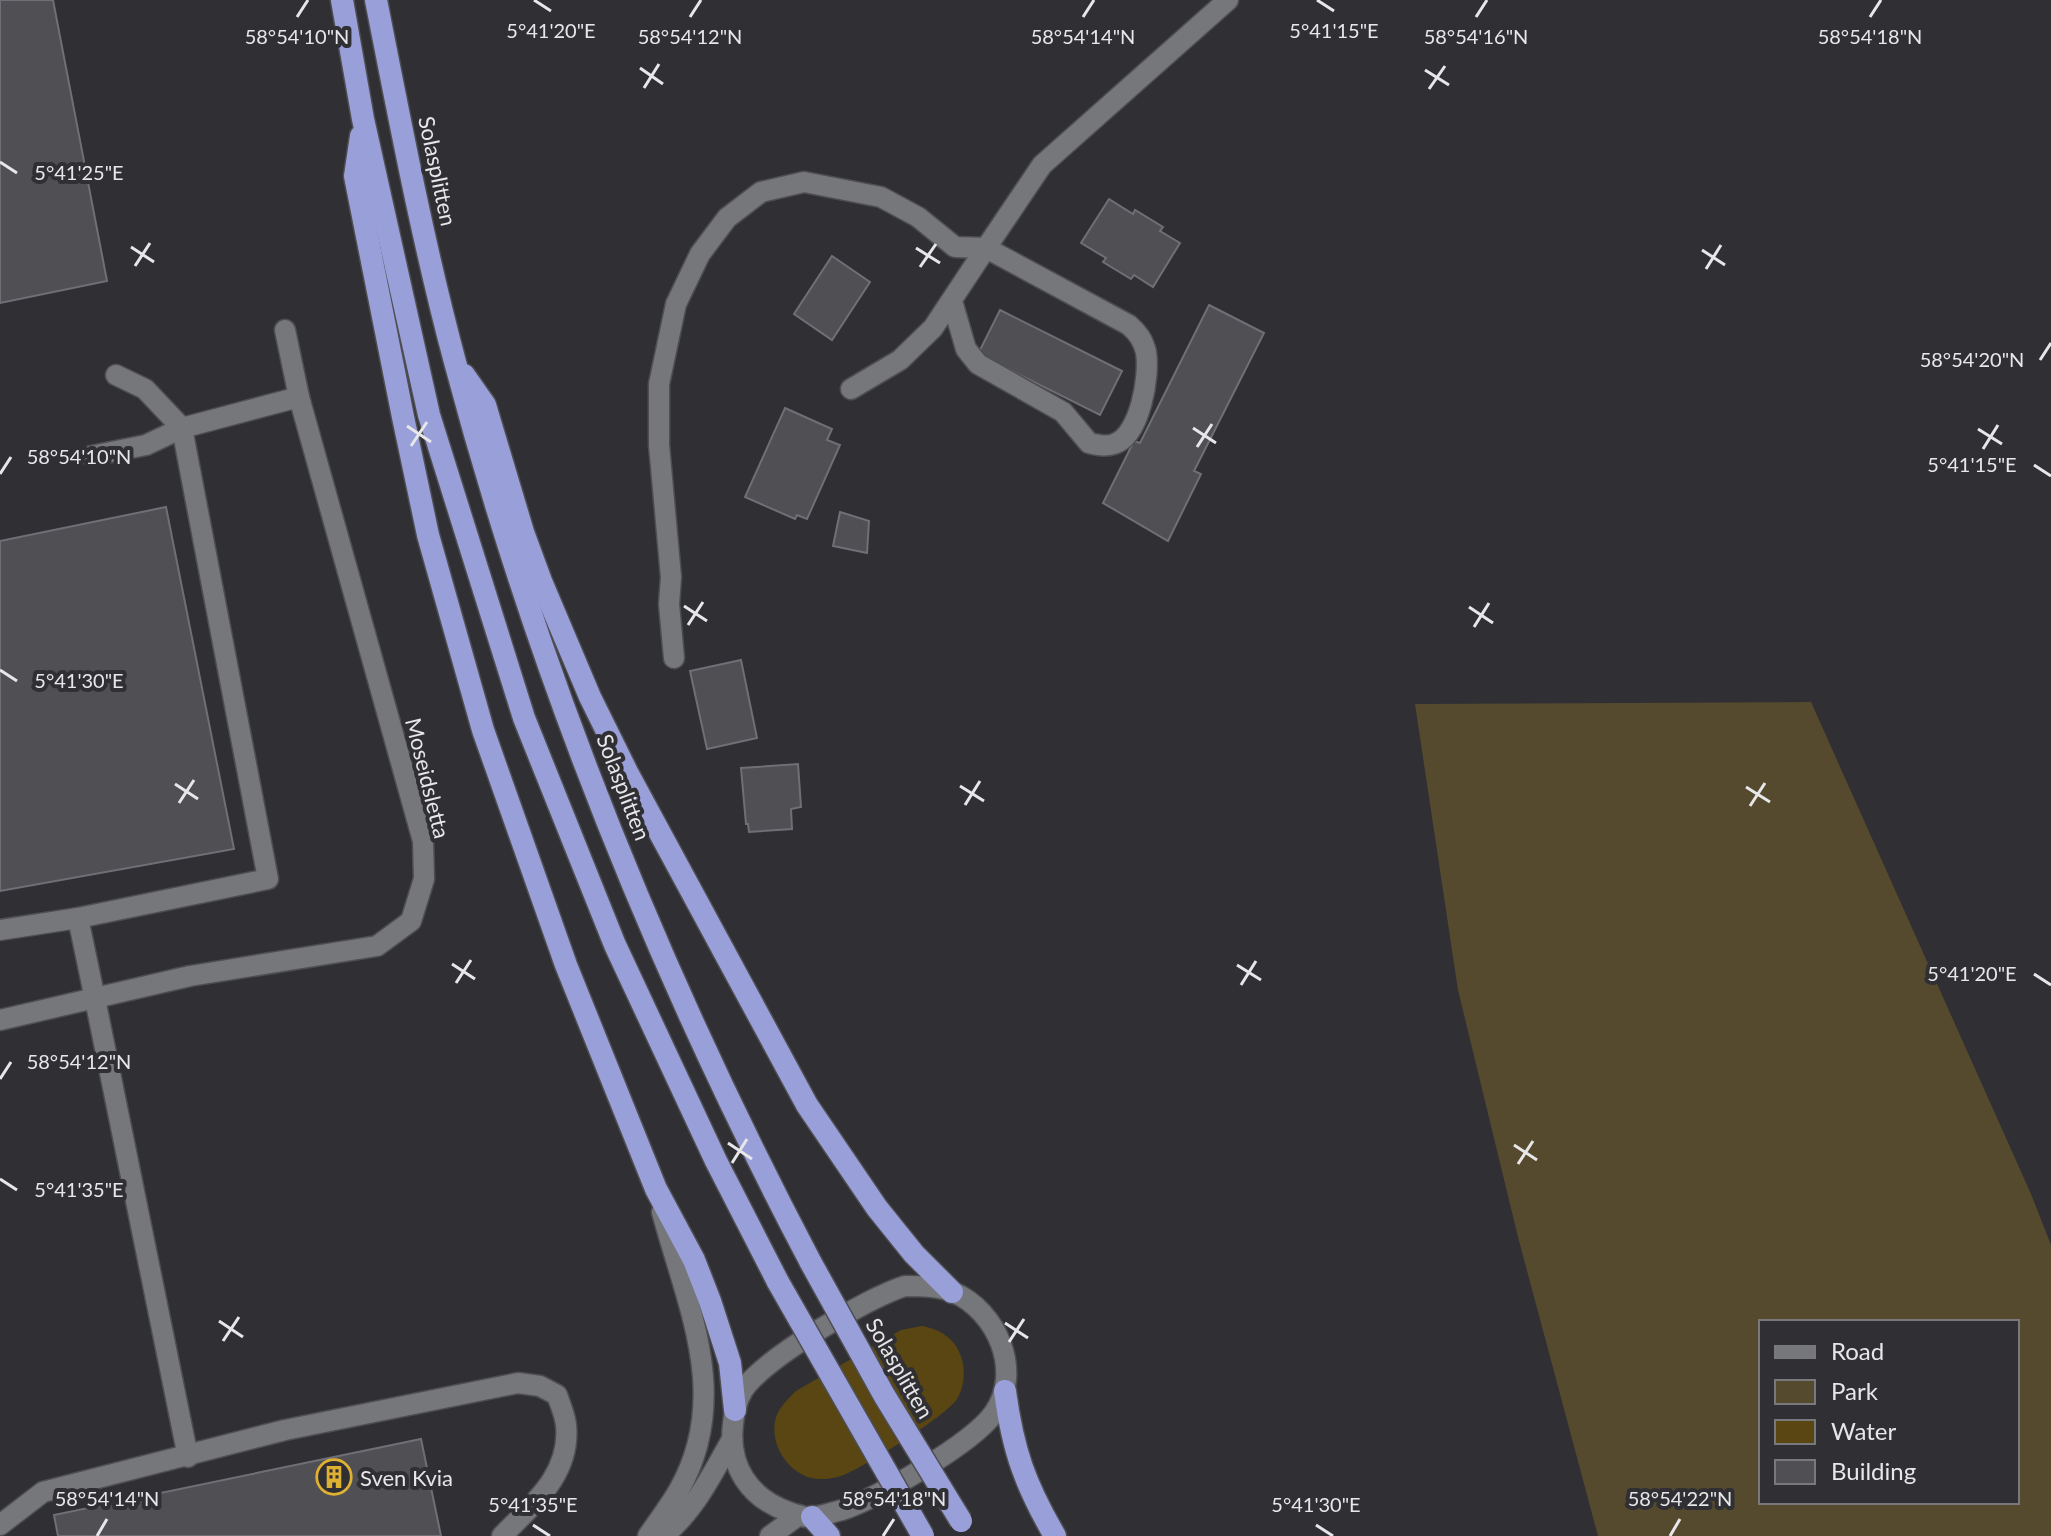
<svg xmlns="http://www.w3.org/2000/svg" width="2051" height="1536" font-family="Lato,sans-serif">
	<rect width="100%" height="100%" fill="#303034"/>
	<path fill="#554a2e" fill-rule="evenodd" d="M1811 702 2031 1194 2051 1245V1536H1598L1518 1237 1458 990 1415 704ZM1761 1322H2017V1502H1761Z"/>
	<path fill="#5a4612" d="M922 1326C944 1330 959 1342 963 1364 965 1376 963 1389 957 1399 946 1416 867 1465 846 1474 840 1477 829 1479 822 1479 793 1480 770 1449 775 1421 778 1408 787 1400 796 1391L901 1330Z"/>
	<g fill="#4f4f54" stroke="#6f7075" stroke-width="2">
		<polygon points="0,0 53,0 107,281 0,303"/>
		<polygon points="1109,199 1133,214 1135,210 1163,227 1160,231 1180,243 1153,287 1134,275 1131,279 1103,262 1106,258 1081,243"/>
		<polygon points="832,256 870,282 832,340 794,314"/>
		<polygon points="1209,305 1264,333 1194,471 1201,474 1168,541 1103,503 1134,441 1140,443"/>
		<polygon points="1000,310 1122,371 1100,415 978,354"/>
		<polygon points="785,408 832,429 827,440 840,445 807,519 797,515 795,519 745,497"/>
		<polygon points="166,507 234,849 0,891 0,541"/>
		<polygon points="840,512 869,521 867,553 833,546"/>
		<polygon points="741,660 757,738 707,749 690,671"/>
		<polygon points="798,764 801,807 791,809 792,829 749,832 748,824 746,824 741,768"/>
		<polygon points="421,1439 441,1536 58,1536 54,1515"/>
	</g>
	<g fill="none" stroke-linecap="round" stroke-linejoin="round">
		<defs>
			<g id="service">
				<path d="M851 389 900 360 933 328 986 248 1129 325C1138 333 1143 340 1146 352 1150 376 1140 436 1114 444 1106 447 1097 445 1089 443L1063 412 978 364 966 349 952 301"/>
				<polyline points="91,456 146,445 182,428 145,389 116,375"/>
				<polyline points="674,658 669,604 671,577 659,445 659,384 676,304 700,254 727,218 761,192 804,182 881,197 918,217 955,247 986,248 1042,165 1228,0"/>
				<polyline points="78,918 95,999"/>
				<polyline points="0,930 78,918 268,879 182,428 299,397"/>
				<path d="M0 1525 43 1492 285 1430 518 1383 540 1386 557 1395C560 1404 565 1415 566 1425 571 1474 533 1504 502 1536"/>
			</g>
			<g id="minor">
				<polyline points="95,999 188,1457"/>
				<polyline points="0,1020 190,976 377,946 411,921 424,879 423,841 299,397 285,330"/>
			</g>
			<g id="tertiary">
				<path d="M905 1286C921 1286 938 1286 953 1292 997 1311 1023 1371 994 1413 973 1443 878 1498 842 1510 833 1512 822 1516 813 1517 805 1518 797 1515 789 1512 749 1498 728 1466 733 1424 734 1412 737 1400 743 1390 766 1357 867 1298 905 1286Z"/>
				<path d="M648 1536C658 1521 670 1506 679 1490 732 1396 687 1306 662 1212"/>
				<path d="M663 1536C694 1512 712 1474 731 1441"/>
				<polyline points="770,1536 799,1515"/>
			</g>
			<g id="trunk">
				<polyline points="342,0 363,119 429,415 524,718 615,945 716,1161 778,1282"/>
				<path d="M376 0C400 121 423 243 455 362 538 674 661 978 811 1263"/>
				<polyline points="361,136 355,176 403,417 428,535 483,730 566,965 656,1189 694,1260 710,1301 730,1363 735,1410"/>
				<polyline points="464,375 485,405 523,532 541,581 590,697 628,774 807,1105 877,1208 914,1254 952,1292"/>
				<path d="M1005 1391C1013 1451 1025 1484 1055 1536"/>
				<polyline points="812,1517 829,1536"/>
			</g>
		</defs>
		<use href="#service" stroke="#4e4e52" stroke-width="23"/>
		<use href="#minor" stroke="#4e4e52" stroke-width="23"/>
		<use href="#tertiary" stroke="#4e4e52" stroke-width="23"/>
		<use href="#trunk" stroke="#4e4e52" stroke-width="25"/>
		<use href="#service" stroke="#76777b" stroke-width="20"/>
		<use href="#minor" stroke="#76777b" stroke-width="20"/>
		<use href="#tertiary" stroke="#76777b" stroke-width="20"/>
		<use href="#trunk" stroke="#999fd8" stroke-width="22"/>
		<defs>
			<g id="trunk-bridge">
				<polyline points="811,1263 884,1395 961,1521"/>
				<polyline points="778,1282 923,1536"/>
			</g>
		</defs>
		<use href="#trunk-bridge" stroke="#4e4e52" stroke-width="25" stroke-linecap="butt"/>
		<use href="#trunk-bridge" stroke="#999fd8" stroke-width="22"/>
	</g>
	<path fill="none" stroke="#e7e7ea" stroke-width="3" d="M534 0 551 11M1317 0 1334 11M297 17 308 0M690 17 701 0M1083 17 1094 0M1476 17 1487 0M1870 17 1881 0M640 68 663 84M1425 70 1449 85M644 88 659 64M1429 89 1445 66M0 162 17 173M131 247 154 262M916 248 940 263M1702 250 1725 265M135 266 150 243M920 267 936 244M1706 269 1721 245M2040 360 2051 343M407 426 431 442M1193 428 1216 443M1978 429 2002 444M411 446 427 422M1197 447 1212 424M1983 449 1998 425M2034 465 2051 476M0 474 11 457M684 606 707 621M1469 607 1493 623M688 625 703 602M1474 627 1489 603M0 670 17 681M175 784 198 799M960 786 984 801M1746 787 1770 802M179 803 194 780M965 805 980 781M1750 806 1765 783M452 964 475 979M1237 965 1261 980M2034 974 2051 985M456 983 471 960M1241 985 1256 961M0 1079 11 1062M728 1143 752 1159M1514 1145 1537 1160M732 1163 747 1139M1518 1164 1533 1141M0 1179 17 1190M219 1321 243 1337M1005 1323 1028 1338M223 1341 239 1317M1009 1342 1024 1319M533 1525 550 1536M1316 1525 1333 1536M97 1536 107 1519M883 1536 894 1519M1670 1536 1680 1519"/>
	<defs>
		<symbol id="building-ring" viewBox="-11 -11 22 22"><circle r="9.5" fill="#303034" stroke="#dfb133" stroke-width="1.5"/><path d="M-4-6H4V6H1V3H-1V6H-4ZM-2.5-4.3h1.7v1.8h-1.7ZM.8-4.3h1.7v1.8H.8ZM-2.5-1h1.7V.8h-1.7ZM.8-1h1.7V.8H.8Z" fill="#dfb133"/></symbol>
	</defs>
	<g fill-rule="evenodd">
		<use href="#building-ring" x="314" y="1457" width="40" height="40"/>
	</g>
	<g text-anchor="middle" dominant-baseline="central" stroke-width="8" stroke-linejoin="round" paint-order="stroke">
		<g font-size="22" fill="#e7e7ea" stroke="#303034">
			<text transform="translate(438 171) rotate(78)">Solasplitten</text>
			<text transform="translate(428 778) rotate(76)">Moseidsletta</text>
			<text transform="translate(624 787) rotate(69)">Solasplitten</text>
			<text transform="translate(900 1368) rotate(60)">Solasplitten</text>
		</g>
		<g font-size="22" fill="#e7e7ea" stroke="#303034" text-anchor="start">
			<text x="360" y="1477">Sven Kvia</text>
		</g>
	</g>
	<g font-size="20" text-anchor="middle" fill="#e7e7ea" stroke="#303034" stroke-width="8" stroke-linejoin="round" paint-order="stroke">
		<text x="551" y="38">5°41'20"E</text>
		<text x="1334" y="38">5°41'15"E</text>
		<text x="297" y="44">58°54'10"N</text>
		<text x="690" y="44">58°54'12"N</text>
		<text x="1083" y="44">58°54'14"N</text>
		<text x="1476" y="44">58°54'16"N</text>
		<text x="1870" y="44">58°54'18"N</text>
		<text x="79" y="180">5°41'25"E</text>
		<text x="1972" y="367">58°54'20"N</text>
		<text x="79" y="464">58°54'10"N</text>
		<text x="1972" y="472">5°41'15"E</text>
		<text x="79" y="688">5°41'30"E</text>
		<text x="1972" y="981">5°41'20"E</text>
		<text x="79" y="1069">58°54'12"N</text>
		<text x="79" y="1197">5°41'35"E</text>
		<text x="107" y="1506">58°54'14"N</text>
		<text x="894" y="1506">58°54'18"N</text>
		<text x="1680" y="1506">58°54'22"N</text>
		<text x="533" y="1512">5°41'35"E</text>
		<text x="1316" y="1512">5°41'30"E</text>
	</g>
	<rect x="1759" y="1320" width="260" height="184" fill="#303034" stroke="#79797d" stroke-width="2"/>
	<rect x="1775" y="1346" width="40" height="12" fill="#76777b" stroke="#79797d" stroke-width="2"/>
	<text x="1831" y="1360" font-size="24" fill="#e7e7ea">Road</text>
	<rect x="1775" y="1380" width="40" height="24" fill="#554a2e" stroke="#79797d" stroke-width="2"/>
	<text x="1831" y="1400" font-size="24" fill="#e7e7ea">Park</text>
	<rect x="1775" y="1420" width="40" height="24" fill="#5a4612" stroke="#79797d" stroke-width="2"/>
	<text x="1831" y="1440" font-size="24" fill="#e7e7ea">Water</text>
	<rect x="1775" y="1460" width="40" height="24" fill="#4f4f54" stroke="#79797d" stroke-width="2"/>
	<text x="1831" y="1480" font-size="24" fill="#e7e7ea">Building</text>
</svg>
